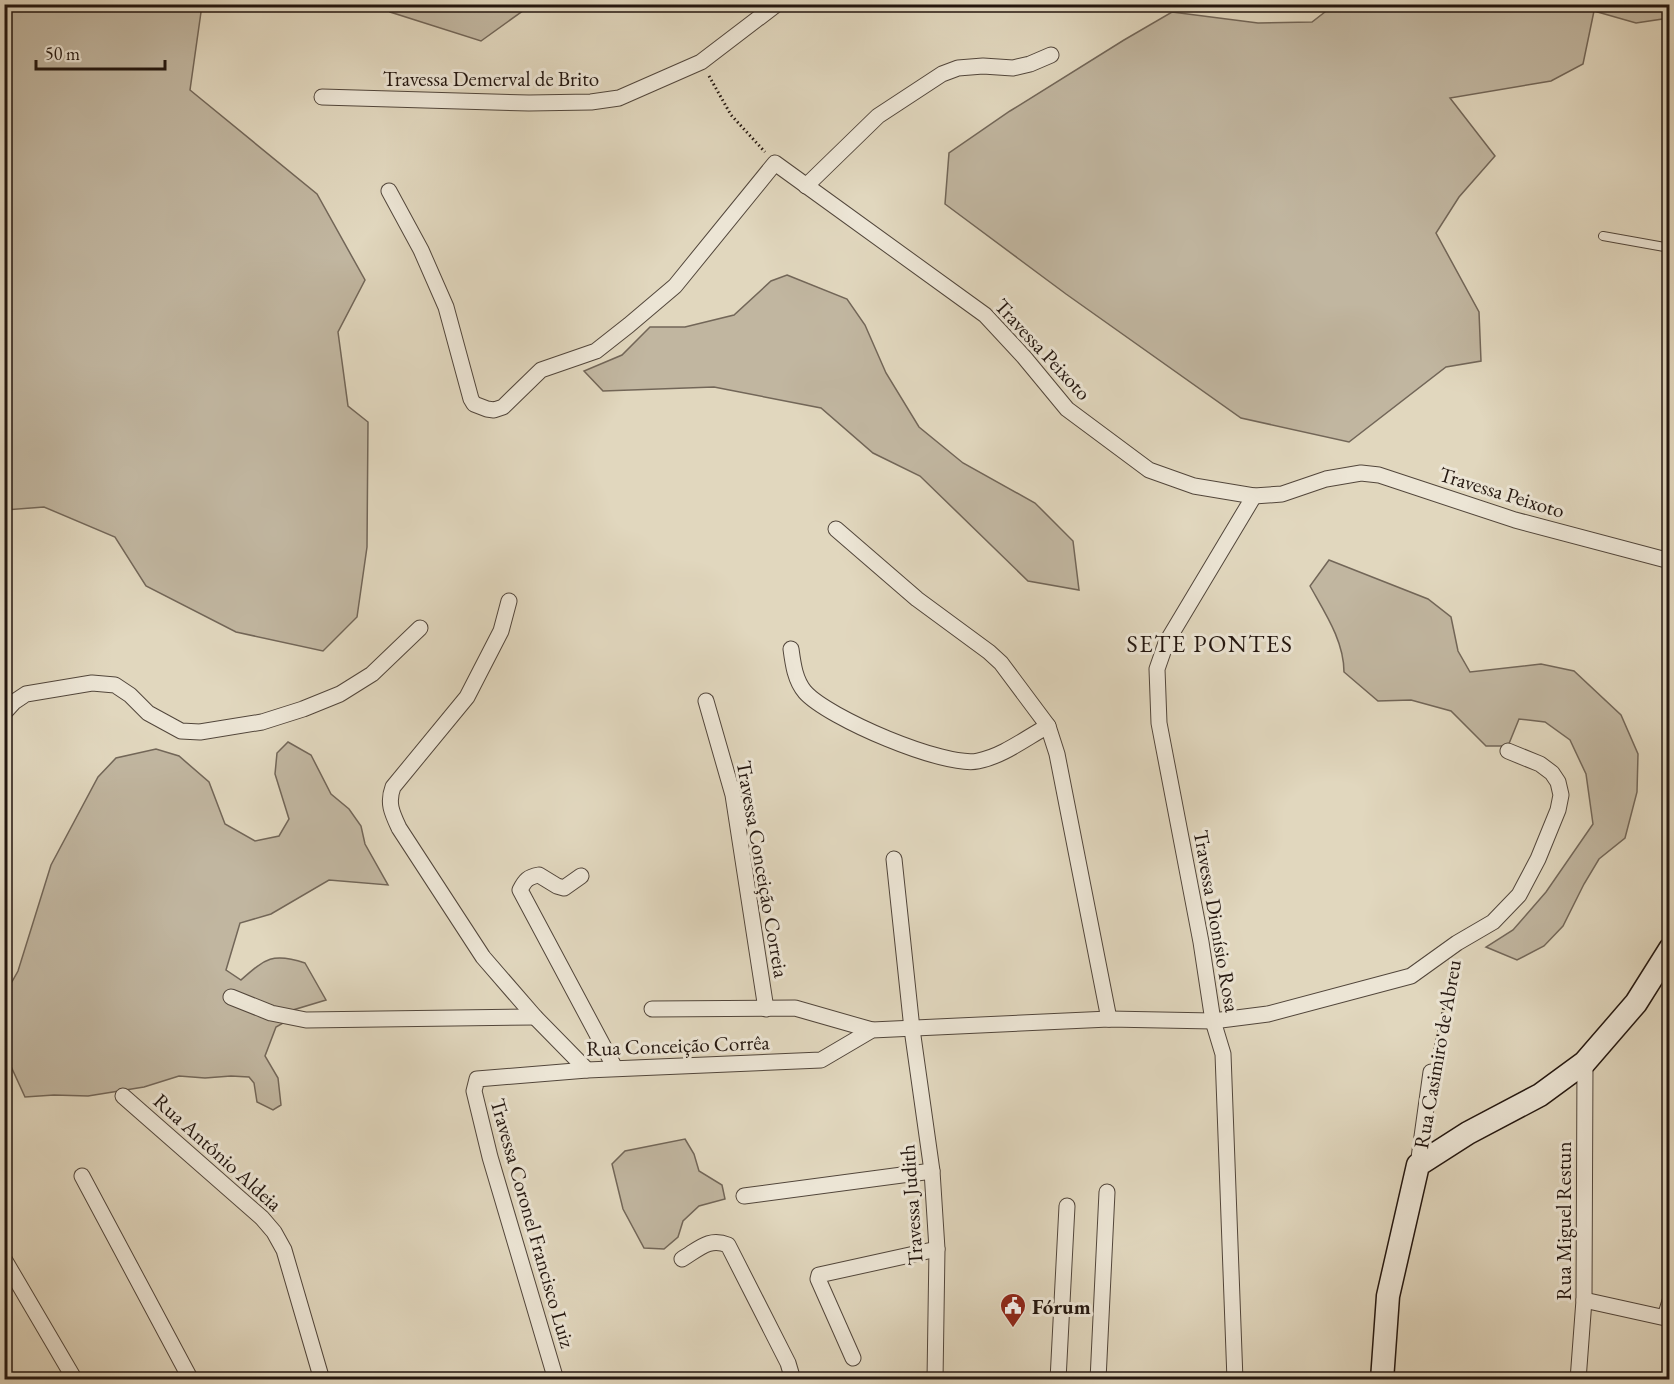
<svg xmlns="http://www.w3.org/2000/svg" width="1674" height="1384" font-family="'EB Garamond',serif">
	<rect width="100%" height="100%" fill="#e1d7be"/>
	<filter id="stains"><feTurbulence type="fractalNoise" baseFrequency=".00333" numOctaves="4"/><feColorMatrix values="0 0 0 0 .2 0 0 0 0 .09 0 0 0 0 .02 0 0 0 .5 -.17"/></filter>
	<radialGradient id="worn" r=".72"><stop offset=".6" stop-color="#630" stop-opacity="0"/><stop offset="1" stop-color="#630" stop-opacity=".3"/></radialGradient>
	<g fill="#c1b6a0" stroke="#726658" stroke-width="1.5">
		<polygon points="5,4 202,5 190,90 317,194 365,280 338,332 348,406 368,422 367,547 357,617 323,651 236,632 146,586 115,537 44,507 5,510"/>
		<polygon points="519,4 524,10 481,41 390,12 381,5"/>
		<polygon points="1334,5 1670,5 1669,18 1636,23 1594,11 1583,64 1551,81 1450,98 1495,156 1459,197 1436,233 1479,312 1481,361 1446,367 1349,442 1241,418 1066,294 945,204 949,153 1010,111 1124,40 1172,12 1258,23 1312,22"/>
		<polygon points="787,275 847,299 865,325 886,373 919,427 963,463 1035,503 1073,541 1079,590 1028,581 920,476 873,453 821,408 714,387 603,391 584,371 622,355 650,327 685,327 734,315 771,281"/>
		<path d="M1329 560 1428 599 1451 617 1458 651 1470 672 1541 664 1574 671 1621 715 1638 754 1637 792 1625 838 1599 859 1584 884 1563 926 1544 946 1517 960 1486 947 1513 930 1546 892 1593 824 1586 774 1570 740 1545 722 1519 719 1508 746H1486L1451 711 1411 700 1378 701 1344 672C1344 641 1325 613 1310 586Z"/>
		<path d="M288 742 311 755 331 794 349 809 361 826 365 844 388 885 329 880 271 914 240 923 226 970 241 980C265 959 272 952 305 963L326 1000 293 1010 285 1022 276 1027 265 1056 278 1078 281 1105 273 1110 257 1102 254 1083 249 1077 231 1076 205 1078 179 1076 144 1087 88 1096 54 1095 25 1097 9 1062 5 1038 4 996 18 971 51 865 98 777 116 758 156 749 179 756 209 782 225 824 255 841 279 836 289 819 275 774 277 753Z"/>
		<polygon points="685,1139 694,1154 699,1171 722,1185 725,1199 699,1206 683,1221 678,1237 664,1249 644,1248 623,1209 612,1164 625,1151"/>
	</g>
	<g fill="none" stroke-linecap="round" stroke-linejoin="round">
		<defs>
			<polyline id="lane" points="1603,236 1670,248"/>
			<g id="street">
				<polyline points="322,97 529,103 591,102 619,98 701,62 777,4"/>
				<polyline points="806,186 878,116 942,74 958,68 983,66 1013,68 1030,64 1051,55"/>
				<polyline points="389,191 421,250 446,307 471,399 474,404 487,409 494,410 503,407 541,370 596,351 629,325 675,286 775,163 985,315 1024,357 1067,409 1149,470 1194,486 1254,496 1282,494 1326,479 1361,473 1379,475 1515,520 1670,561"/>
				<polyline points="836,529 917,599 989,652 1001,663 1048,726 1057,754 1109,1019"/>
				<path d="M509 601 501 631 467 697 393 787C387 803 392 813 399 828L483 957 535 1017 587 1070"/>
				<path d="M791 649C793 664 795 680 805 692 828 718 945 768 978 761 1003 756 1026 738 1048 726"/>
				<polyline points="706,701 733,795 766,1009"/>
				<polyline points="4,713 14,702 26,694 92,683 115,685 130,695 148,713 181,731 200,732 262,722 303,709 340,694 372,674 420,628"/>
				<polyline points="894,859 912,1029 932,1171 937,1249 935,1380"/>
				<path d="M581 876 564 888 557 886 539 875C528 877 525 880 520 890L615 1068"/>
				<polyline points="231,997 271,1013 306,1020 535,1017"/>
				<polyline points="652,1009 795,1008 872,1030"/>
				<polyline points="123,1096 262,1218 274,1232 284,1250 322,1380"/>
				<polyline points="1418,1165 1431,1072"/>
				<polyline points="82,1176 191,1380"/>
				<polyline points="744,1196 932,1171"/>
				<polyline points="4,1259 75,1380"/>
				<path d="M682 1259C699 1249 709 1237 728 1245L788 1363 793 1380"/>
				<polyline points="1584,1300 1670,1319"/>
				<polyline points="1665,1317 1670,1301"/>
				<polyline points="853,1358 818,1279 819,1275 937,1249"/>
				<polyline points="556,1380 490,1157 474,1091 477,1079 587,1070 821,1060 872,1030 1109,1019 1213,1021 1268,1014 1411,976 1457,943 1493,922 1519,895 1538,859 1558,810 1561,795 1558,782 1552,773 1540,764 1508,751"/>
				<polyline points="1058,1380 1067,1206"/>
				<polyline points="1098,1380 1107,1192"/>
				<polyline points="1235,1380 1223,1054 1213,1021 1201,942 1159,723 1157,669 1166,643 1254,496"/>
				<polyline points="1578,1380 1584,1300 1585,1062"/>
			</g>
			<polyline id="secondary" points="1382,1380 1388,1296 1418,1165 1468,1133 1540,1095 1585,1062 1636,1003 1670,949"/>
		</defs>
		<use href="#lane" stroke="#52463b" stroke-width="10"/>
		<use href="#street" stroke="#52463b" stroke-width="17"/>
		<use href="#secondary" stroke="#23160f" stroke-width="25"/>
		<g stroke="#23160f" stroke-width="3" stroke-dasharray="1.5 3" stroke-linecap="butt">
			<polyline points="709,76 731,115 765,152"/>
			<polyline points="1433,1058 1452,968"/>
		</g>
		<use href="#lane" stroke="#ece5d5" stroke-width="8"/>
		<use href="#street" stroke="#ece5d5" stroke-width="15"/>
		<use href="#secondary" stroke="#ece5d5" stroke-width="22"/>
	</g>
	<defs>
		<symbol id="civic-pin" viewBox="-11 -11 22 30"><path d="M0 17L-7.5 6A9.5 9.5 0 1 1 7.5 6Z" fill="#8f2418" stroke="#ece5d5"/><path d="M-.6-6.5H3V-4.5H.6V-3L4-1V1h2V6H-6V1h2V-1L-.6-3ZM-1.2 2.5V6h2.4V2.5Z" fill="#fff"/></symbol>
	</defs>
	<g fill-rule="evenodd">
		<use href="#civic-pin" x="998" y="1291" width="30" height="40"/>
	</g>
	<g text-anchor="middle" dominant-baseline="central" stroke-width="6" stroke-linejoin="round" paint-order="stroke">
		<g font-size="21" fill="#23160f" stroke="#ece5d5">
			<text x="491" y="78">Travessa Demerval de Brito</text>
			<text transform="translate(1043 349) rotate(47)">Travessa Peixoto</text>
			<text transform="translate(1502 492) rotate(17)">Travessa Peixoto</text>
			<text transform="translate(763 869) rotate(80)">Travessa Conceição Correia</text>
			<text transform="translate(1217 921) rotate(80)">Travessa Dionísio Rosa</text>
			<text transform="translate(678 1045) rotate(-2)">Rua Conceição Corrêa</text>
			<text transform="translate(1437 1054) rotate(-80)">Rua Casimiro de Abreu</text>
			<text transform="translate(218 1152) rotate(42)">Rua Antônio Aldeia</text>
			<text transform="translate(911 1205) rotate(-94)">Travessa Judith</text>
			<text transform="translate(1563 1221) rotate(-90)">Rua Miguel Restun</text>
			<text transform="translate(533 1223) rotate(74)">Travessa Coronel Francisco Luiz</text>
		</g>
		<g font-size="21" font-weight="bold" fill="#23160f" stroke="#ece5d5" text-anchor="start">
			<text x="1032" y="1306">Fórum</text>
		</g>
		<g font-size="24" letter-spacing="1.5" fill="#23160f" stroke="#ece5d5">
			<text x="1210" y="643">SETE PONTES</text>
		</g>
	</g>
	<rect width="1674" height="1384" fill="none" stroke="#e1d7be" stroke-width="24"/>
	<rect x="6" y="6" width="1662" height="1372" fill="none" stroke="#23160f" stroke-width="3"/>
	<rect x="12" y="12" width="1650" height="1360" fill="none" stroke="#23160f" stroke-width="1.5"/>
	<path d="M36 60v9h129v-9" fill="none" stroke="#23160f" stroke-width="3"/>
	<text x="45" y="60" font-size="18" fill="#23160f" stroke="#ece5d5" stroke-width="4.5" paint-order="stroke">50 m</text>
	<rect width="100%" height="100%" filter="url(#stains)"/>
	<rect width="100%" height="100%" fill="url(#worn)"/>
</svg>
